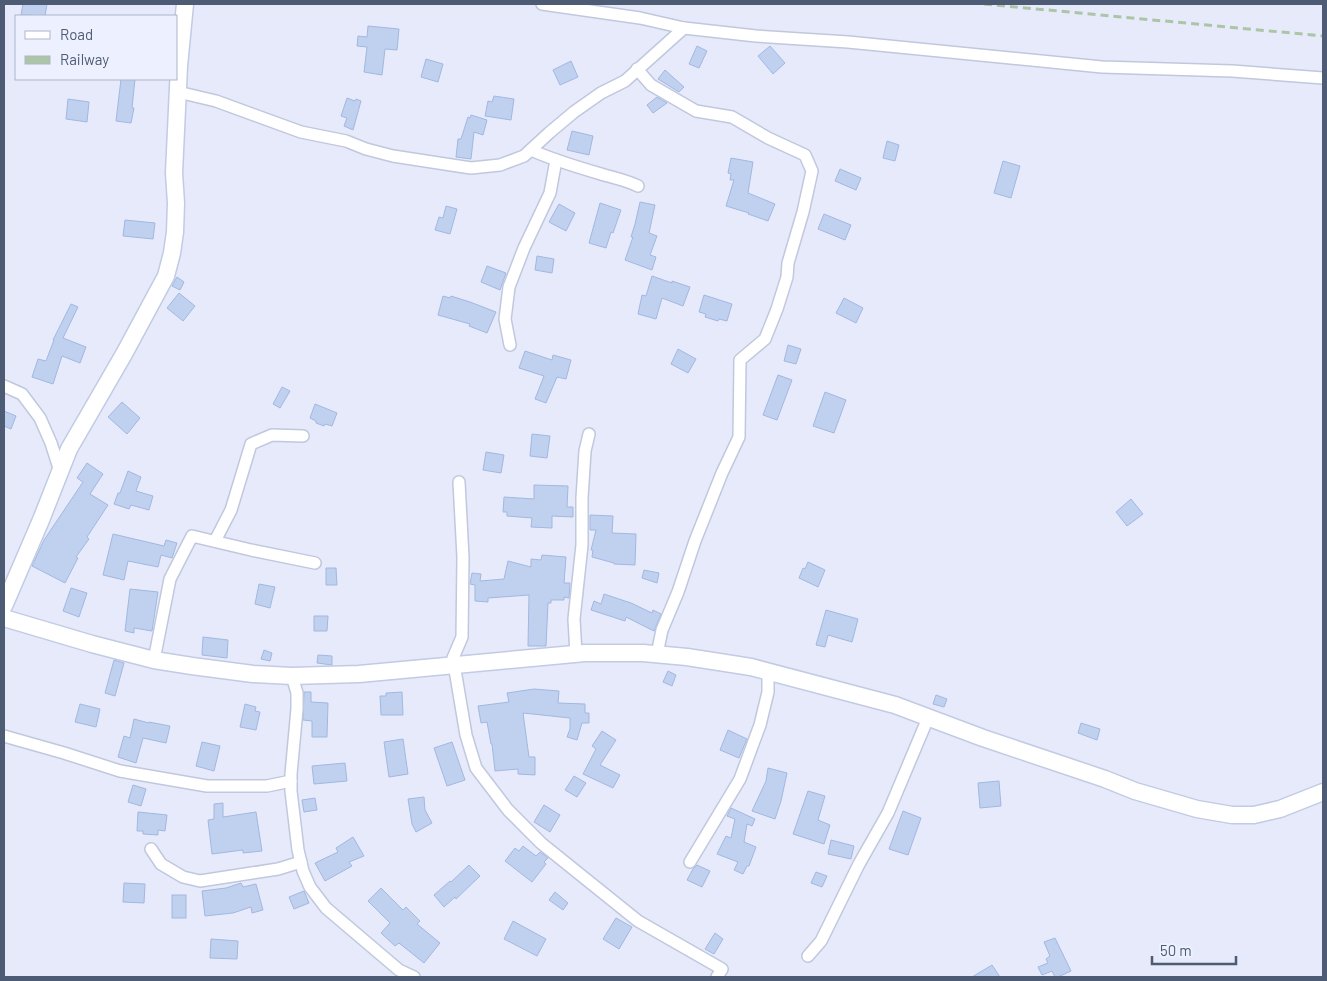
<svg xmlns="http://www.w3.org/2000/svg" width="1327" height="981" font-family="Barlow,sans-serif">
	<rect width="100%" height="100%" fill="#e7eafb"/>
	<g fill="#c0d0ef" stroke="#a1b8e1">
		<polygon points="23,4 47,4 45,16 21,15"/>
		<polygon points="368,26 399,29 397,50 385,49 382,75 364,72 367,47 357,46 358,36 367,37"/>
		<polygon points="697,46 707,51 699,68 689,64"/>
		<polygon points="770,46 785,63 773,74 758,56"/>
		<polygon points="426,59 443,64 438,82 421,77"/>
		<polygon points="571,61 578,77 560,85 553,70"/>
		<polygon points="665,70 684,87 679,92 658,79"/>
		<polygon points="121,79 135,79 132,108 134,108 131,123 116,121"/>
		<polygon points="494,96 514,99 511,120 485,116 488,101 492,102"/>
		<polygon points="657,97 667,103 653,113 647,105"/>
		<polygon points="347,98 355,101 356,99 361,101 353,130 344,126 347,118 341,116"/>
		<polygon points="68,99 89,102 87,122 66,119"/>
		<polygon points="471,115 487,120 483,135 474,132 471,159 456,157 458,139 461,139 468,117 470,118"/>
		<polygon points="572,131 593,136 589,155 567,150"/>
		<polygon points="887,141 899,145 895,161 883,158"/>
		<polygon points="731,158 753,162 748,193 775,204 768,221 748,214 749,213 726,206 734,180 730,180 731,174 728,173"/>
		<polygon points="1003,161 1020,166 1011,198 994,193"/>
		<polygon points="840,169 861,178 856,190 835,181"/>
		<polygon points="640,202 655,205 649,233 657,236 650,255 656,257 652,270 625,260 633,237 631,237 635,224"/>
		<polygon points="600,203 621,210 613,233 611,232 606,248 589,243"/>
		<polygon points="559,204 575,213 566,231 549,222"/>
		<polygon points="446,206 457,209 450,234 435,230 439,217 443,218"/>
		<polygon points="824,214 851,225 845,240 818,229"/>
		<polygon points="125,220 155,223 153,239 123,236"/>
		<polygon points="537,256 554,259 552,273 535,270"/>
		<polygon points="487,266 506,273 500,290 481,282"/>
		<polygon points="652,276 672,283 672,281 690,287 683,306 662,298 656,319 638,314 642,295 646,296"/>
		<polygon points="177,277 184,282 180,290 172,286"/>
		<polygon points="179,293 195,306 183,321 167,308"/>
		<polygon points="704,295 732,304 727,321 719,319 718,321 705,317 706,314 699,312"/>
		<polygon points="443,296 450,298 451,296 470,302 496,312 487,333 469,326 470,324 438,315"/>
		<polygon points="844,298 863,308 856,323 836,313"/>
		<polygon points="71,304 78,307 63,338 86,347 80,363 62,356 53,384 32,377 38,359 46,361 54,340 53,340"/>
		<polygon points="788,345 801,349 796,364 784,361"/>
		<polygon points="678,349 696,359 688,373 671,364"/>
		<polygon points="525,351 552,360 553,355 571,360 566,379 557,377 546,403 535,399 544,376 519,368"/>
		<polygon points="778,375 792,380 777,420 763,415"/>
		<polygon points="282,387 290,391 280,408 273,404"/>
		<polygon points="825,392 846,400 834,433 813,426"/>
		<polygon points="122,402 140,418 127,434 108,417"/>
		<polygon points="315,404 337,413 332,426 325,424 324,426 316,423 316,421 310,418"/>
		<polygon points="4,411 16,416 11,429 4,426"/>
		<polygon points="532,434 550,436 547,458 530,456"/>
		<polygon points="486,452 504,455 501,473 483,470"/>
		<polygon points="87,463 103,474 90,494 108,505 87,537 89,539 76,557 78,558 65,583 32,566 44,540 83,482 77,478"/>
		<polygon points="128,471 141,477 136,491 153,496 149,510 131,505 129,509 114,504 118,493 120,493"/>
		<polygon points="534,485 568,486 567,507 573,507 573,517 552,516 552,528 531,527 532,518 507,516 507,512 503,512 504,497 534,499"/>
		<polygon points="1131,499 1143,514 1127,526 1116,512"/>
		<polygon points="590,515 613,516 612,533 636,534 635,565 614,564 614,563 592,557 593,550 591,550 596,530 590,530"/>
		<polygon points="113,534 164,546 166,540 177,543 172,558 161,555 158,567 128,561 124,580 103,575"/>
		<polygon points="542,555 566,557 564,583 570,583 569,598 564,597 564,600 551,600 551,603 548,603 546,646 528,646 529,595 488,598 488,602 475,601 475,585 470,584 472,573 481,574 480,581 504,579 508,561 531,567 531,559 541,560"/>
		<polygon points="808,562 825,570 818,587 799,578 803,568 805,569"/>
		<polygon points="326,568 336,568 337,585 326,585"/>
		<polygon points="644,570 659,573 657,583 642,578"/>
		<polygon points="259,584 275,587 270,608 255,604"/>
		<polygon points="71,588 87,593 79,617 63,611"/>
		<polygon points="130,589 158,592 152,631 134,628 134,633 125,631"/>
		<polygon points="604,594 631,603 652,613 653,610 661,614 654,631 626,617 625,621 591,610 594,601 601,604"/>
		<polygon points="826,610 858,619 852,642 828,635 825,647 816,645"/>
		<polygon points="314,616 328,616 327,631 314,631"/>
		<polygon points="203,637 228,640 227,658 202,655"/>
		<polygon points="264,650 272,653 270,661 261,659"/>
		<polygon points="318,655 332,656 332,665 317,663"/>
		<polygon points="114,660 124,663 115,696 105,693"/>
		<polygon points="668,671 676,675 672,686 663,682"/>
		<polygon points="534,689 559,691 558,703 585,704 585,713 589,713 589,723 582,723 577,740 567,737 570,729 570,718 523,713 529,757 535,757 535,775 518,774 518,769 495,771 492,744 491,744 487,722 481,723 478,706 509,702 507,693"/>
		<polygon points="304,692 311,692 311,702 328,703 327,737 312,737 312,721 303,720"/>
		<polygon points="402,692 403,715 381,715 380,696 386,696 386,693"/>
		<polygon points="936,695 947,699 944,707 933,704"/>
		<polygon points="80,704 100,709 96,727 75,722"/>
		<polygon points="245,704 256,707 255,711 260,712 256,730 240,727"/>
		<polygon points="134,719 149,723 149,722 170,726 166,743 143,738 136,763 118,757 124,736 130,738"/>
		<polygon points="1081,723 1100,729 1097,740 1078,733"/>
		<polygon points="728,730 747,739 739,758 720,750"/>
		<polygon points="602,731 616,740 600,765 620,775 613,788 583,774 596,749 592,746"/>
		<polygon points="403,739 408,774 389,777 384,742"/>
		<polygon points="202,742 220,746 214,771 196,766"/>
		<polygon points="452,742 465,780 447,786 434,748"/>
		<polygon points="345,763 347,781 314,784 312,766"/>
		<polygon points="768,768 787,773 781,801 775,819 752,811 766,781"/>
		<polygon points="574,776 586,783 577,797 565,790"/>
		<polygon points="999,781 1001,806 980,808 978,783"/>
		<polygon points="133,785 146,789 141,806 128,802"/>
		<polygon points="808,791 825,796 818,820 830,825 824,844 793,834"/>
		<polygon points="424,797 425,810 432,823 416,832 412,824 408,799"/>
		<polygon points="315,798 317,810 304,812 302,800"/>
		<polygon points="223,803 223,817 256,812 262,851 243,853 243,850 212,854 208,820 214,819 214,804"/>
		<polygon points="544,805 560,815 550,832 534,822"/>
		<polygon points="731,808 755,819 752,826 747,824 744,842 756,847 749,866 747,866 743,874 734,870 738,862 717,854 726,836 731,838 735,819 727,816"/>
		<polygon points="903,811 921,818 908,855 889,849"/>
		<polygon points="138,812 167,815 165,831 158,830 158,835 143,834 143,831 137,831"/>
		<polygon points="353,837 364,856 349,862 352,866 325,881 315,863 338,852 336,848"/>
		<polygon points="831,840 854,846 851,859 828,854"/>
		<polygon points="523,846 536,856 540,852 548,858 544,862 546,864 532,882 505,861 515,848 519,851"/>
		<polygon points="469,865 480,876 456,899 455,897 444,907 434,895 450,881 451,882"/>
		<polygon points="697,865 710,871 702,887 687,880 693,869"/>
		<polygon points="816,872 827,876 822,887 811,883"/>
		<polygon points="124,883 145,884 144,903 123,902"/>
		<polygon points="241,883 243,887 256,884 263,910 252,913 251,907 233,913 205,916 202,891 226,888"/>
		<polygon points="381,888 403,910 406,907 420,921 417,924 440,943 424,963 399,943 395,946 381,933 390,923 368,901"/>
		<polygon points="304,891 309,903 294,909 289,897"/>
		<polygon points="555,892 568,903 563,910 549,900"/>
		<rect x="172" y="895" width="14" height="23"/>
		<polygon points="616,918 632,927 619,949 603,939"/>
		<polygon points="513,921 546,939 537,956 504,939"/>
		<polygon points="715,933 723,939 714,954 705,949"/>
		<polygon points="1055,938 1071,971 1058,977 1055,977 1052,971 1042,975 1038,967 1048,963 1046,959 1050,956 1044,942"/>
		<polygon points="211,939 238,941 237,959 210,958"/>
		<polygon points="992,965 1000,977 972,977"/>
	</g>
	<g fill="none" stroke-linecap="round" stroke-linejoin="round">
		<defs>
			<g id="street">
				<polyline points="542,4 640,18 684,28 756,36 848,42 1102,67 1232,71 1323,78"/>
				<polyline points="637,69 651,85 696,111 732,117 768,138 805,155 812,171 803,212 788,263 787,277 777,309 765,339 740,360 739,437 722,473 695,541 678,592 662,630 657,654"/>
				<polyline points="178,92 216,101 301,132 346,141 366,149 393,156 471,168 500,165 524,156 549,133 574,112 601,93 625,81 684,28"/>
				<path d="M531 150C553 160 577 167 601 174 614 178 626 180 638 186"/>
				<polyline points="510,345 505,319 509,287 524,248 550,193 556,160"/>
				<polyline points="4,386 22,394 40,418 51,443 60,471"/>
				<polyline points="459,482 463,557 462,637 453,658 466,735 476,768 508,810 541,843 577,872 638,921 722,969 717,977"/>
				<polyline points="215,541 231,510 251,444 272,435 303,436"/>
				<polyline points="576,654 574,619 582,545 582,498 585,451 589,434"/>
				<polyline points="154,660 170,579 192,536 251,550 315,563"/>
				<polyline points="292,676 297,693 297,709 291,774 291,791 298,850 303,871 310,887 326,908 399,970 414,977"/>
				<polyline points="4,736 64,753 120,771 207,786 267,786 291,781"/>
				<polyline points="151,849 161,864 183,877 200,881 278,869 301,862"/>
				<polyline points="690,862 740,779 760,725 768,692 768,671"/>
				<polyline points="808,956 821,941 859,864 888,813 928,718"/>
			</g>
			<g id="secondary">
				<polyline points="4,606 41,520 69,449 124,354 166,276 172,253 175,232 176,203 174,173 179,66 185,4"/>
				<polyline points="4,618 92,644 154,660 192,666 253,674 292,676 359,674 585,653 643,653 687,657 751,667 895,705 983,738 1105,779 1135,791 1197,809 1232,815 1254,815 1280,809 1323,792"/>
			</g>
		</defs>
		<use href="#street" stroke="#c0c8de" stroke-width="14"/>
		<use href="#secondary" stroke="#c1cbe4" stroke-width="19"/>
		<use href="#street" stroke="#fff" stroke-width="11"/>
		<use href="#secondary" stroke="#fff" stroke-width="16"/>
		<polyline stroke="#acc5a6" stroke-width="3" stroke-dasharray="8 5" stroke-linecap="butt" points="984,4 1323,36"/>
	</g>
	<rect width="1327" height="981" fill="none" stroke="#4d5c74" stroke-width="10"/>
	<rect x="15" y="15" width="162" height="65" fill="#edf0fe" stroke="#adb5c7"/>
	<rect x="25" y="31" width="25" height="8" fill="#ffffff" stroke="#adb5c7"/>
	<text x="60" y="40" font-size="15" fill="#4d5c74">Road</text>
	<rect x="25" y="56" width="25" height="8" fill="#acc5a6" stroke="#adb5c7"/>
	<text x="60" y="65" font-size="15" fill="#4d5c74">Railway</text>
	<path d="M1152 956v8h84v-8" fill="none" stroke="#4d5c74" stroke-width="2.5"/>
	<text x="1160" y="956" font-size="15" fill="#4d5c74" stroke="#edf0fe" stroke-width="4" paint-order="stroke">50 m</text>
</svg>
